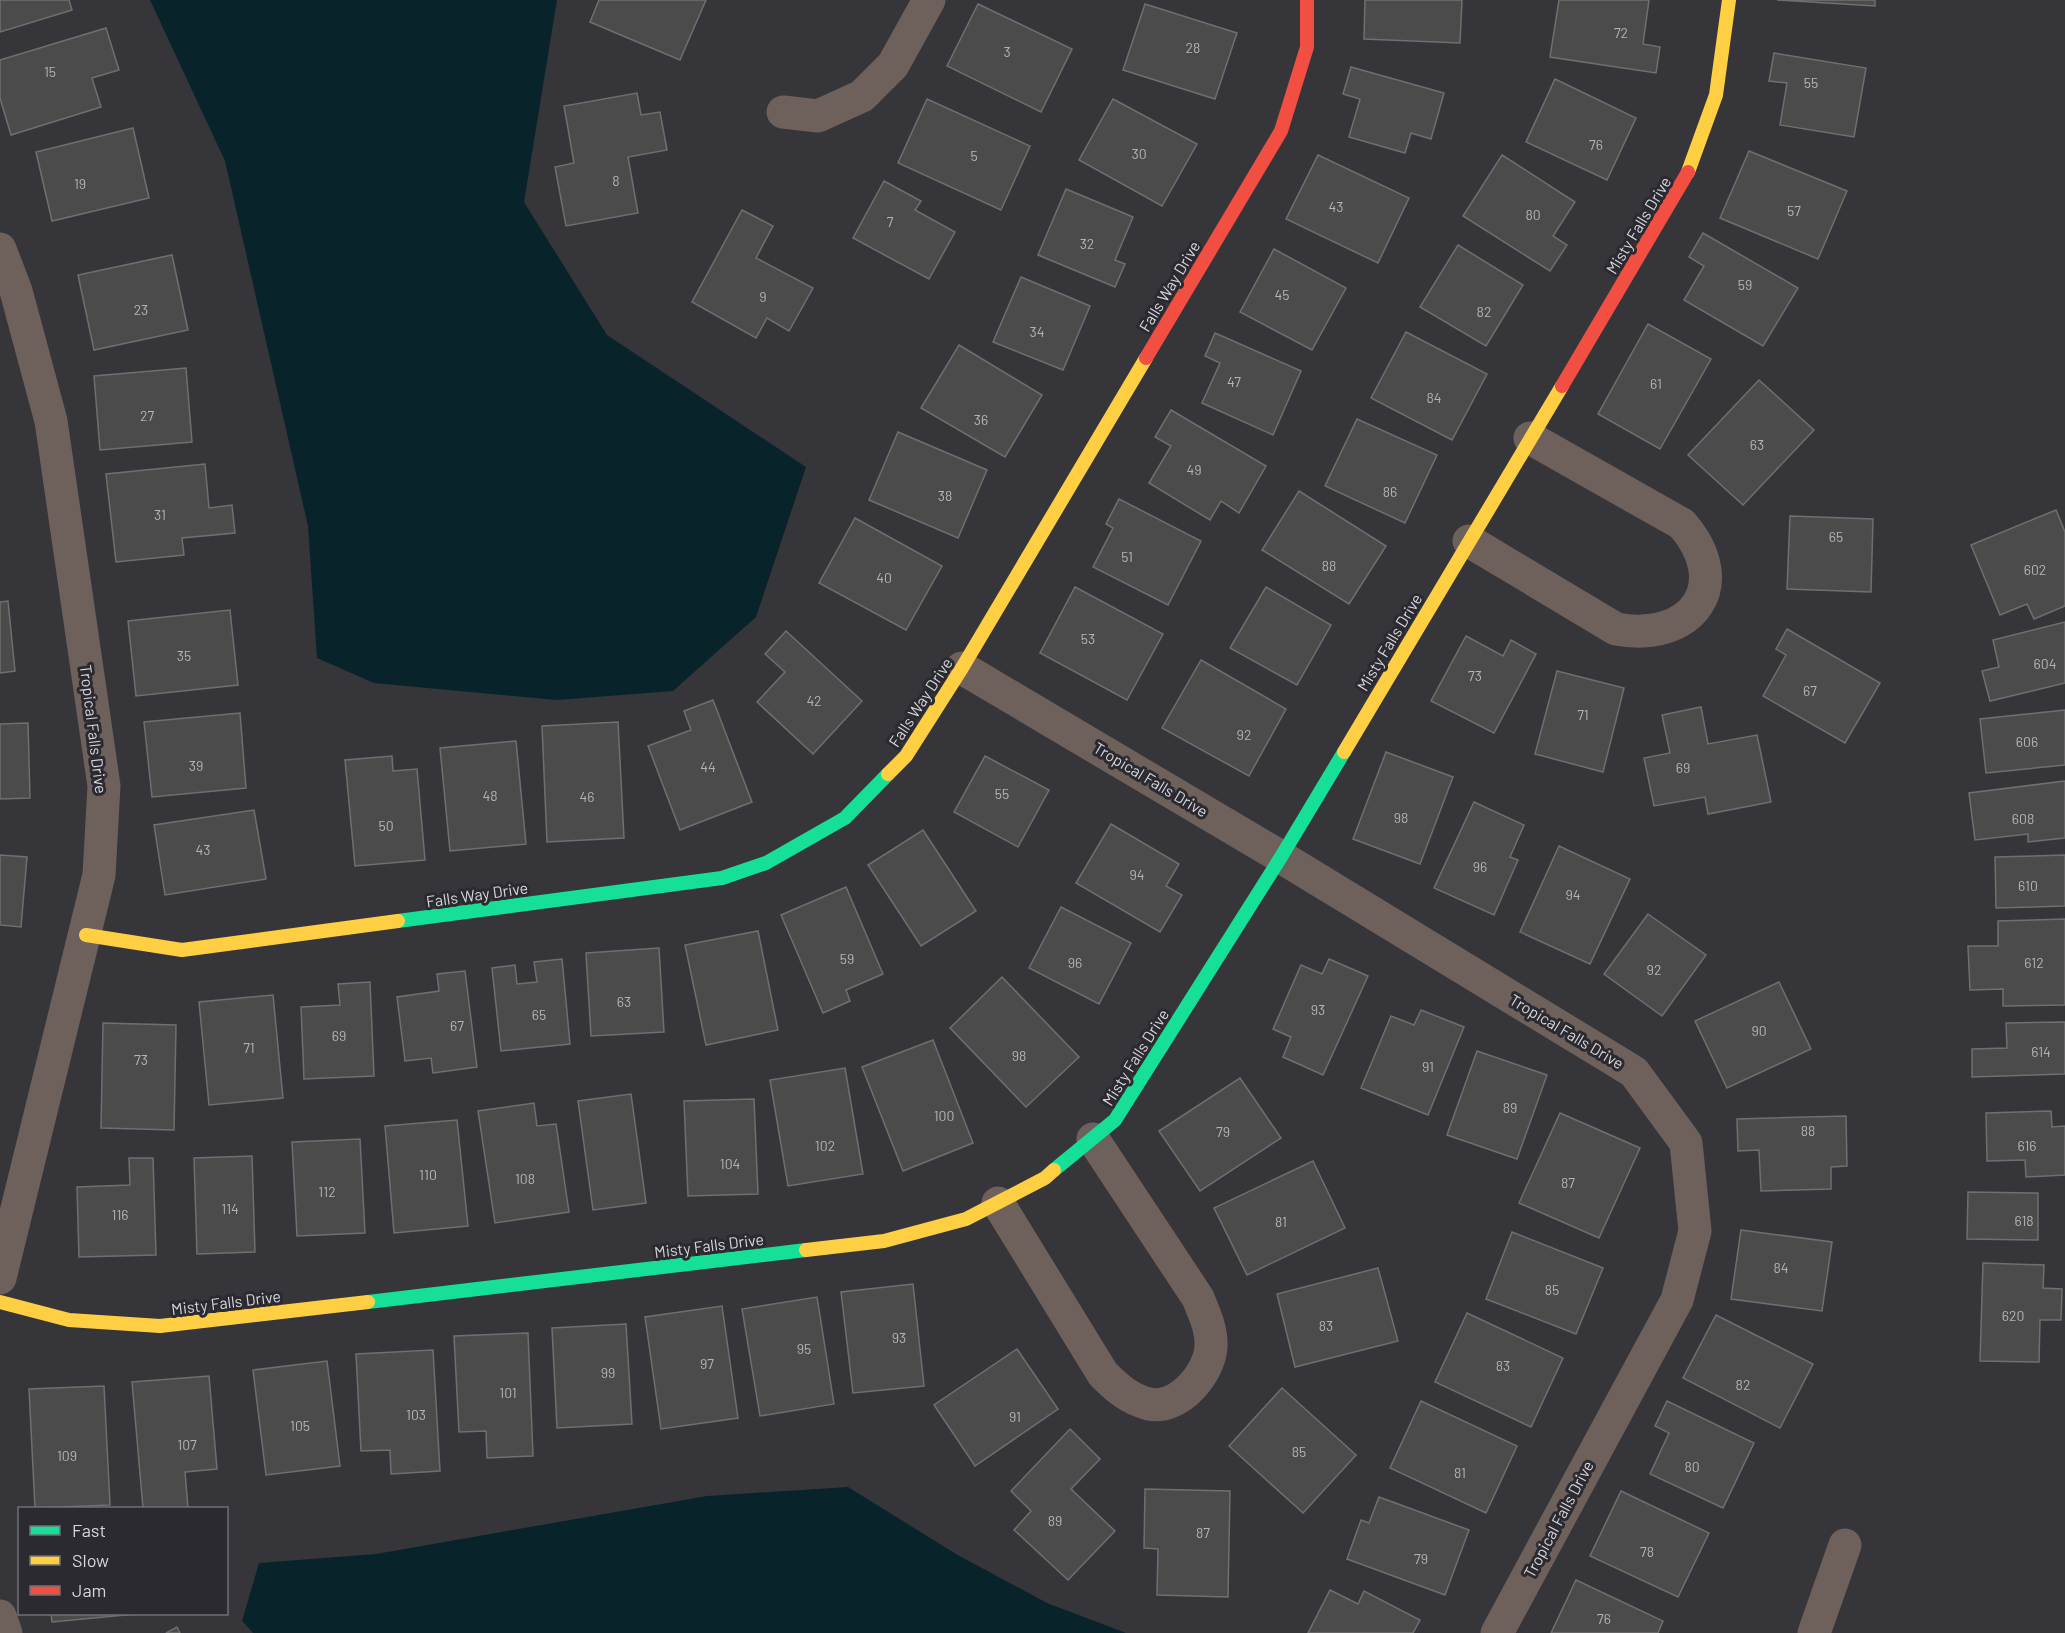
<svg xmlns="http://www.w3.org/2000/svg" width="2065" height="1633" font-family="Barlow,sans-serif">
	<rect width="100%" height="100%" fill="#36363a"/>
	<g fill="#09232b">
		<polygon points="150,0 557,0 524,202 607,335 806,467 756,617 673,691 557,700 374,683 317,658 308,526 225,161"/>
		<polygon points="848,1487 956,1554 1047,1603 1126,1633 253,1633 242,1621 259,1563 376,1554 707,1496"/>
	</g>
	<g fill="#4c4b4c" stroke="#706f6f" stroke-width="1.5">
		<polygon points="0,0 69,0 72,10 0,32"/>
		<polygon points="599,0 706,0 680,60 590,22"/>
		<polygon points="1365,0 1462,0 1460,43 1364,39"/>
		<polygon points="1559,0 1649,0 1643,44 1660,47 1656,73 1550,57"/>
		<polygon points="1777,0 1875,0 1875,6"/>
		<polygon points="978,4 1072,49 1041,112 947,66"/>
		<polygon points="1145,4 1237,33 1215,99 1123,70"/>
		<polygon points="106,28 119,70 92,78 101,107 11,135 0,98 0,60"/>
		<polygon points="1774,53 1866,68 1854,137 1780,125 1787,83 1769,81"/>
		<polygon points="1351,67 1444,93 1431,139 1411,133 1405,153 1349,137 1360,99 1343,94"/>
		<polygon points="1555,79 1636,118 1607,180 1526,142"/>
		<polygon points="637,93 641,115 660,112 667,150 628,157 638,213 566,226 555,167 574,163 564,106"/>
		<polygon points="927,99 1030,146 1001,210 898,163"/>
		<polygon points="1113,99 1197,144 1162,206 1079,160"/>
		<polygon points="133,128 149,198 52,221 36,152"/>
		<polygon points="1749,151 1847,191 1818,259 1720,218"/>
		<polygon points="1318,155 1409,198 1378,263 1286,219"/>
		<polygon points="1502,155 1575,202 1553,236 1567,245 1550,271 1463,216"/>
		<polygon points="884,181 921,201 915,210 955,232 929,279 853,238"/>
		<polygon points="1066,189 1133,217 1115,260 1125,264 1115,287 1038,255"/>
		<polygon points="742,210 773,226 756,258 813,288 789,331 767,318 756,338 692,302"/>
		<polygon points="1703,233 1798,288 1763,346 1684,300 1704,266 1689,257"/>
		<polygon points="1458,245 1523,285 1486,346 1420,307"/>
		<polygon points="1274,249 1346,288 1312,350 1240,312"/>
		<polygon points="172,255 188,330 94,350 78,275"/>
		<polygon points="1021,277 1090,306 1063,370 993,342"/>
		<polygon points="1648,324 1711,359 1660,449 1598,414"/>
		<polygon points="1406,332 1487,374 1452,440 1371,398"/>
		<polygon points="1215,333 1301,371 1273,435 1202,403 1220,363 1205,356"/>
		<polygon points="959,345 1042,395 1005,457 921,408"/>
		<polygon points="186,368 192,442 100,450 94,376"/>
		<polygon points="1759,380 1814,430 1743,505 1688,455"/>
		<polygon points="1171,410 1266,466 1239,513 1221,501 1210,520 1149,483 1171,446 1155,437"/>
		<polygon points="1357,419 1437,455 1405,523 1325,486"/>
		<polygon points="898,432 987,470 958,538 869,500"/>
		<polygon points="205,464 209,508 232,505 235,533 182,538 184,555 116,562 106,474"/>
		<polygon points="1299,491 1386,546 1349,604 1262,550"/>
		<polygon points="1119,499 1201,541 1168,605 1093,567 1113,528 1106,524"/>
		<polygon points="2056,510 2065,532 2065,606 2034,619 2027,604 2000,615 1971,545"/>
		<polygon points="1790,516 1873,519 1871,592 1787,589"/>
		<polygon points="855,518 942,566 906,630 819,583"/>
		<polygon points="1075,587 1163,634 1127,700 1040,653"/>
		<polygon points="1266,587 1331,625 1297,685 1230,648"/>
		<polygon points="8,601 15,671 0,673 0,602"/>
		<polygon points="230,610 238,685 136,696 128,621"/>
		<polygon points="2065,622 2065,683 1990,701 1982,671 1999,667 1993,640"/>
		<polygon points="1787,629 1880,683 1845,743 1763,696 1786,655 1776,649"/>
		<polygon points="786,631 862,701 813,754 757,702 785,672 765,654"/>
		<polygon points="1466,636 1503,656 1511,640 1536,654 1494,733 1431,701"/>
		<polygon points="1201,660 1286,709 1249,776 1162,728"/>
		<polygon points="1557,671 1624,688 1603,772 1535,754"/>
		<polygon points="713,700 752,802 680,830 648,746 691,730 684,711"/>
		<polygon points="1701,707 1708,744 1757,735 1771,802 1708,814 1705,797 1654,806 1644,758 1670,753 1662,715"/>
		<polygon points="2065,710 2065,765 1986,773 1980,719"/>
		<polygon points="240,713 246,788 152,797 144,722"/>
		<polygon points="618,722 624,838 547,842 542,726"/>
		<polygon points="28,723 30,798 0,799 0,724"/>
		<polygon points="516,741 526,844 450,851 440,748"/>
		<polygon points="1386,752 1453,777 1420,864 1353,839"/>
		<polygon points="392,756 393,771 417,769 425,860 355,866 345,760"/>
		<polygon points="985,756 1049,790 1018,847 954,812"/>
		<polygon points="2065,781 2065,838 2028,842 2028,834 1975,840 1969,793"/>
		<polygon points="1474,802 1524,825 1510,857 1518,860 1494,915 1434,888"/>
		<polygon points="254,810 266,879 165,895 154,825"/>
		<polygon points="1111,824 1179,864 1166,886 1182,895 1160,932 1076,883"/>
		<polygon points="923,830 976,911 921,946 868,865"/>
		<polygon points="1559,846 1630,879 1590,964 1520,932"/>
		<polygon points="0,855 27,857 21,927 0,925"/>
		<polygon points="2065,855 2065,906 1996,908 1995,857"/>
		<polygon points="846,887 883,974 846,990 850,1001 823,1013 781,915"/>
		<polygon points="1061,907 1131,943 1099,1004 1029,968"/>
		<polygon points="1648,914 1706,955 1662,1016 1604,974"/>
		<polygon points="2065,919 2065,1005 2003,1006 2003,989 1970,990 1968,946 1998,946 1998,921"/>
		<polygon points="758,931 778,1030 706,1045 685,945"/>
		<polygon points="659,948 664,1032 591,1036 586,953"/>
		<polygon points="562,959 570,1044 501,1051 492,968 515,965 517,984 537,982 534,962"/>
		<polygon points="1329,959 1368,976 1323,1075 1283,1057 1291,1037 1273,1029 1301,965 1322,974"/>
		<polygon points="465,971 477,1067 433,1073 431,1058 405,1061 397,997 439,991 437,974"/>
		<polygon points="1002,977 1079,1057 1026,1107 950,1028"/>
		<polygon points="370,982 374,1076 304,1079 301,1007 340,1005 338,984"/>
		<polygon points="1779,982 1811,1049 1727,1088 1695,1021"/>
		<polygon points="273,995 283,1098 209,1105 199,1002"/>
		<polygon points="1421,1010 1464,1027 1428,1115 1361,1088 1391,1016 1414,1025"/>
		<polygon points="2065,1022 2065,1074 1972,1077 1972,1049 2007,1048 2006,1023"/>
		<polygon points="103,1023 176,1025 174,1130 101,1128"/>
		<polygon points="933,1040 973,1143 903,1171 862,1067"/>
		<polygon points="1477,1051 1547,1075 1517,1159 1447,1135"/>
		<polygon points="845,1068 863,1174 788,1186 770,1080"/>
		<polygon points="1240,1078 1281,1138 1200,1191 1159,1131"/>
		<polygon points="631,1094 646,1203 593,1210 578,1101"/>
		<polygon points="754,1099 758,1194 688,1196 684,1101"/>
		<polygon points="534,1103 537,1126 556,1124 569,1212 495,1223 478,1111"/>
		<polygon points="2051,1111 2052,1127 2065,1126 2065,1175 2026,1177 2025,1160 1987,1161 1986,1113"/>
		<polygon points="1560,1113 1640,1148 1599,1238 1519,1203"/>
		<polygon points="1846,1116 1847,1166 1831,1167 1831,1189 1761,1191 1759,1150 1738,1151 1737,1119"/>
		<polygon points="457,1120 468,1226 394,1233 385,1126"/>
		<polygon points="360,1139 365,1233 297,1236 292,1142"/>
		<polygon points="252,1156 255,1252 197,1254 194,1158"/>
		<polygon points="129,1158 153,1158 156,1255 79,1257 77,1187 130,1185"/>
		<polygon points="1313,1161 1345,1228 1247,1275 1214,1208"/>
		<polygon points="1968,1192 2038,1193 2038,1240 1967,1239"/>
		<polygon points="1741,1230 1832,1242 1822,1311 1731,1299"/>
		<polygon points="1512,1232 1603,1268 1576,1334 1486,1299"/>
		<polygon points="1983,1263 2044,1265 2043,1288 2062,1289 2061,1320 2040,1320 2039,1362 1980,1361"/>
		<polygon points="1378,1268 1398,1341 1295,1367 1277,1294"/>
		<polygon points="913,1284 924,1386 853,1393 841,1292"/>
		<polygon points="817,1297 834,1404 760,1416 742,1309"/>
		<polygon points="722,1306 738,1418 661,1429 645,1317"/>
		<polygon points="1467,1313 1563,1358 1531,1427 1435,1382"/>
		<polygon points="1716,1315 1813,1364 1780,1428 1683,1378"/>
		<polygon points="626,1324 632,1424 557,1428 552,1328"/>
		<polygon points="528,1333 533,1456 487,1458 486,1431 459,1432 454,1336"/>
		<polygon points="1017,1349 1058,1409 975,1466 934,1405"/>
		<polygon points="433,1350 440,1471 391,1474 390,1450 361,1451 356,1354"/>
		<polygon points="327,1361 340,1466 266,1475 253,1370"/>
		<polygon points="209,1376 217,1469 185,1472 188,1508 143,1508 132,1382"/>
		<polygon points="104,1386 110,1505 35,1508 29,1389"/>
		<polygon points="1282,1388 1356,1455 1303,1513 1229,1446"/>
		<polygon points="1421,1401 1517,1446 1486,1513 1390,1468"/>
		<polygon points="1667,1401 1754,1443 1723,1508 1650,1474 1669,1433 1655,1426"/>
		<polygon points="1070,1429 1100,1459 1071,1489 1115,1531 1068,1580 1014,1530 1031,1511 1011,1491"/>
		<polygon points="1145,1489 1230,1491 1228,1597 1157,1595 1158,1549 1144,1548"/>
		<polygon points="1621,1491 1709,1533 1678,1597 1590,1556"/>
		<polygon points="1379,1497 1469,1530 1445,1595 1347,1559 1361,1520 1369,1523"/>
		<polygon points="1576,1580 1663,1621 1658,1633 1551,1633"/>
		<polygon points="1330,1590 1358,1604 1364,1591 1420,1620 1413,1633 1308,1633"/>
		<polygon points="51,1614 136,1614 52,1622"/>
		<polygon points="177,1627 180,1633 166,1633"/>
	</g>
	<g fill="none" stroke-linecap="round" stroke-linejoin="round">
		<g stroke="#6e615c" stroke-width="33">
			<polyline points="783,112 818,116 862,96 893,65 929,0"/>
			<polyline points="0,249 16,291 51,421 104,786 99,875 0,1278"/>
			<path d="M1469 541 1616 629C1692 643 1735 585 1682 524L1530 438"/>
			<polyline points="962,668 1281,857 1634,1072 1686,1143 1695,1231 1677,1300 1497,1633"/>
			<path d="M998 1203 1103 1374C1117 1388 1129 1399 1149 1404 1179 1410 1209 1374 1211 1347 1212 1329 1204 1313 1198 1298L1093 1139"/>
			<polyline points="0,1616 6,1633"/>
			<polyline points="1814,1633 1845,1545"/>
		</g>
		<g stroke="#16e098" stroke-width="14">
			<polyline points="398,921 722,878 766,863 845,818 888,774"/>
			<polyline points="1054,1170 1115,1120 1281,857 1344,752"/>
			<polyline points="368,1302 806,1250"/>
		</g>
		<g stroke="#ffcf43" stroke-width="14">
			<polyline points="1688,172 1716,95 1729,0"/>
			<polyline points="1344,752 1562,386"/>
			<polyline points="888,774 906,756 962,668 1146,358"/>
			<polyline points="86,935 182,950 398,921"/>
			<polyline points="806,1250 884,1241 966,1219 1045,1178 1054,1170"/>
			<polyline points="0,1302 69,1320 160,1326 368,1302"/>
		</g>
		<g stroke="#f24e42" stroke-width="14">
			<polyline points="1146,358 1281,131 1307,47 1307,0"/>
			<polyline points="1562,386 1688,172"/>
		</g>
	</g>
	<g text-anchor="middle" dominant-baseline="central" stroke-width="6" stroke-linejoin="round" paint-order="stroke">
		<g font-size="14" fill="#b4b3b7">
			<text x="1621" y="32">72</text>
			<text x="1193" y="47">28</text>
			<text x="1007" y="51">3</text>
			<text x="50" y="71">15</text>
			<text x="1811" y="82">55</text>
			<text x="1596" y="144">76</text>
			<text x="1139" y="153">30</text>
			<text x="974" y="155">5</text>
			<text x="616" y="180">8</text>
			<text x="80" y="183">19</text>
			<text x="1336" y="206">43</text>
			<text x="1794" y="210">57</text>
			<text x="1533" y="214">80</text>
			<text x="890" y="221">7</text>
			<text x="1087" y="243">32</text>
			<text x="1745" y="284">59</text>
			<text x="1282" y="294">45</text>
			<text x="763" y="296">9</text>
			<text x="141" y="309">23</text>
			<text x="1484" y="311">82</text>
			<text x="1037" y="331">34</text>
			<text x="1234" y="381">47</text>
			<text x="1656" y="383">61</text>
			<text x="1434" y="397">84</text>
			<text x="147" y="415">27</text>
			<text x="981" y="419">36</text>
			<text x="1757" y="444">63</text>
			<text x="1194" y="469">49</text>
			<text x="1390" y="491">86</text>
			<text x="945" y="495">38</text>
			<text x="160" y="514">31</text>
			<text x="1836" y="536">65</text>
			<text x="1127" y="556">51</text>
			<text x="1329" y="565">88</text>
			<text x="2035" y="569">602</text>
			<text x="884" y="577">40</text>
			<text x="1088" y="638">53</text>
			<text x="184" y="655">35</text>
			<text x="2045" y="663">604</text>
			<text x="1475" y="675">73</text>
			<text x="1810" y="690">67</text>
			<text x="814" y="700">42</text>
			<text x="1583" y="714">71</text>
			<text x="1244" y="734">92</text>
			<text x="2027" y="741">606</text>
			<text x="196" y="765">39</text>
			<text x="708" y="766">44</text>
			<text x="1683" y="767">69</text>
			<text x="1002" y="793">55</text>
			<text x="490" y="795">48</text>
			<text x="587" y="796">46</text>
			<text x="1401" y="817">98</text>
			<text x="2023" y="818">608</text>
			<text x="386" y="825">50</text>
			<text x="203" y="849">43</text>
			<text x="1480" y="866">96</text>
			<text x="1137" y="874">94</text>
			<text x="2028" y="885">610</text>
			<text x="1573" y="894">94</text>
			<text x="847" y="958">59</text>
			<text x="1075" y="962">96</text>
			<text x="2034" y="962">612</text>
			<text x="1654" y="969">92</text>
			<text x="624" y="1001">63</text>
			<text x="1318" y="1009">93</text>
			<text x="539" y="1014">65</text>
			<text x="457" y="1025">67</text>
			<text x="1759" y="1030">90</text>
			<text x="339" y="1035">69</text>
			<text x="249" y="1047">71</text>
			<text x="2041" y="1051">614</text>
			<text x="1019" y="1055">98</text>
			<text x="141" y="1059">73</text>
			<text x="1428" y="1066">91</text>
			<text x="1510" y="1107">89</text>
			<text x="944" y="1115">100</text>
			<text x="1808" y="1130">88</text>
			<text x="1223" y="1131">79</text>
			<text x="825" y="1145">102</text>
			<text x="2027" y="1145">616</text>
			<text x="730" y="1163">104</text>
			<text x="428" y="1174">110</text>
			<text x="525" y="1178">108</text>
			<text x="1568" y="1182">87</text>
			<text x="327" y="1191">112</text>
			<text x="230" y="1208">114</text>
			<text x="120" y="1214">116</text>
			<text x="2024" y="1220">618</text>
			<text x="1281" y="1221">81</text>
			<text x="1781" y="1267">84</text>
			<text x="1552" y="1289">85</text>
			<text x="2013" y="1315">620</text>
			<text x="1326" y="1325">83</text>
			<text x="899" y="1337">93</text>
			<text x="804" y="1348">95</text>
			<text x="707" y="1363">97</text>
			<text x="1503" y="1365">83</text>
			<text x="608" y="1372">99</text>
			<text x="1743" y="1384">82</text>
			<text x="508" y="1392">101</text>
			<text x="416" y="1414">103</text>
			<text x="1015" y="1416">91</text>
			<text x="300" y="1425">105</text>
			<text x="187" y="1444">107</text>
			<text x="1299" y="1451">85</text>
			<text x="67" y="1455">109</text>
			<text x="1692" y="1466">80</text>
			<text x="1460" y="1472">81</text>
			<text x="1055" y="1520">89</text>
			<text x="1203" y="1532">87</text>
			<text x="1647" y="1551">78</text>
			<text x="1421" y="1558">79</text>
			<text x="1604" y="1618">76</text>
		</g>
		<g font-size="16" fill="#d7d6db" stroke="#2b2a31">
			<text transform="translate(1638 225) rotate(-59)">Misty Falls Drive</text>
			<text transform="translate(1169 286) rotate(-59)">Falls Way Drive</text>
			<text transform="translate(1389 642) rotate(-59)">Misty Falls Drive</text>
			<text transform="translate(920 702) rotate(-57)">Falls Way Drive</text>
			<text transform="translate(94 729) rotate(83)">Tropical Falls Drive</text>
			<text transform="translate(1151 779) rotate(31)">Tropical Falls Drive</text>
			<text transform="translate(477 894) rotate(-8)">Falls Way Drive</text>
			<text transform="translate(1567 1031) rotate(31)">Tropical Falls Drive</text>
			<text transform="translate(1135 1057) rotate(-58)">Misty Falls Drive</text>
			<text transform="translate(709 1245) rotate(-7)">Misty Falls Drive</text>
			<text transform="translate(226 1302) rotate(-7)">Misty Falls Drive</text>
			<text transform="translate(1558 1519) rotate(-62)">Tropical Falls Drive</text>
		</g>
	</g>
	<rect x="18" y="1507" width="210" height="108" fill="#2b2a31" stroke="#706f75" stroke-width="1.5"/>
	<rect x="30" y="1526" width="30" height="9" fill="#16e098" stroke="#706f75" stroke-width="1.5"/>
	<text x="72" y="1537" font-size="18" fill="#d7d6db">Fast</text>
	<rect x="30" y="1556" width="30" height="9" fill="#ffcf43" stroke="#706f75" stroke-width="1.5"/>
	<text x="72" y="1567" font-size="18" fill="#d7d6db">Slow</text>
	<rect x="30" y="1586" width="30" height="9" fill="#f24e42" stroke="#706f75" stroke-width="1.5"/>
	<text x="72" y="1597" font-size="18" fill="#d7d6db">Jam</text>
</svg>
